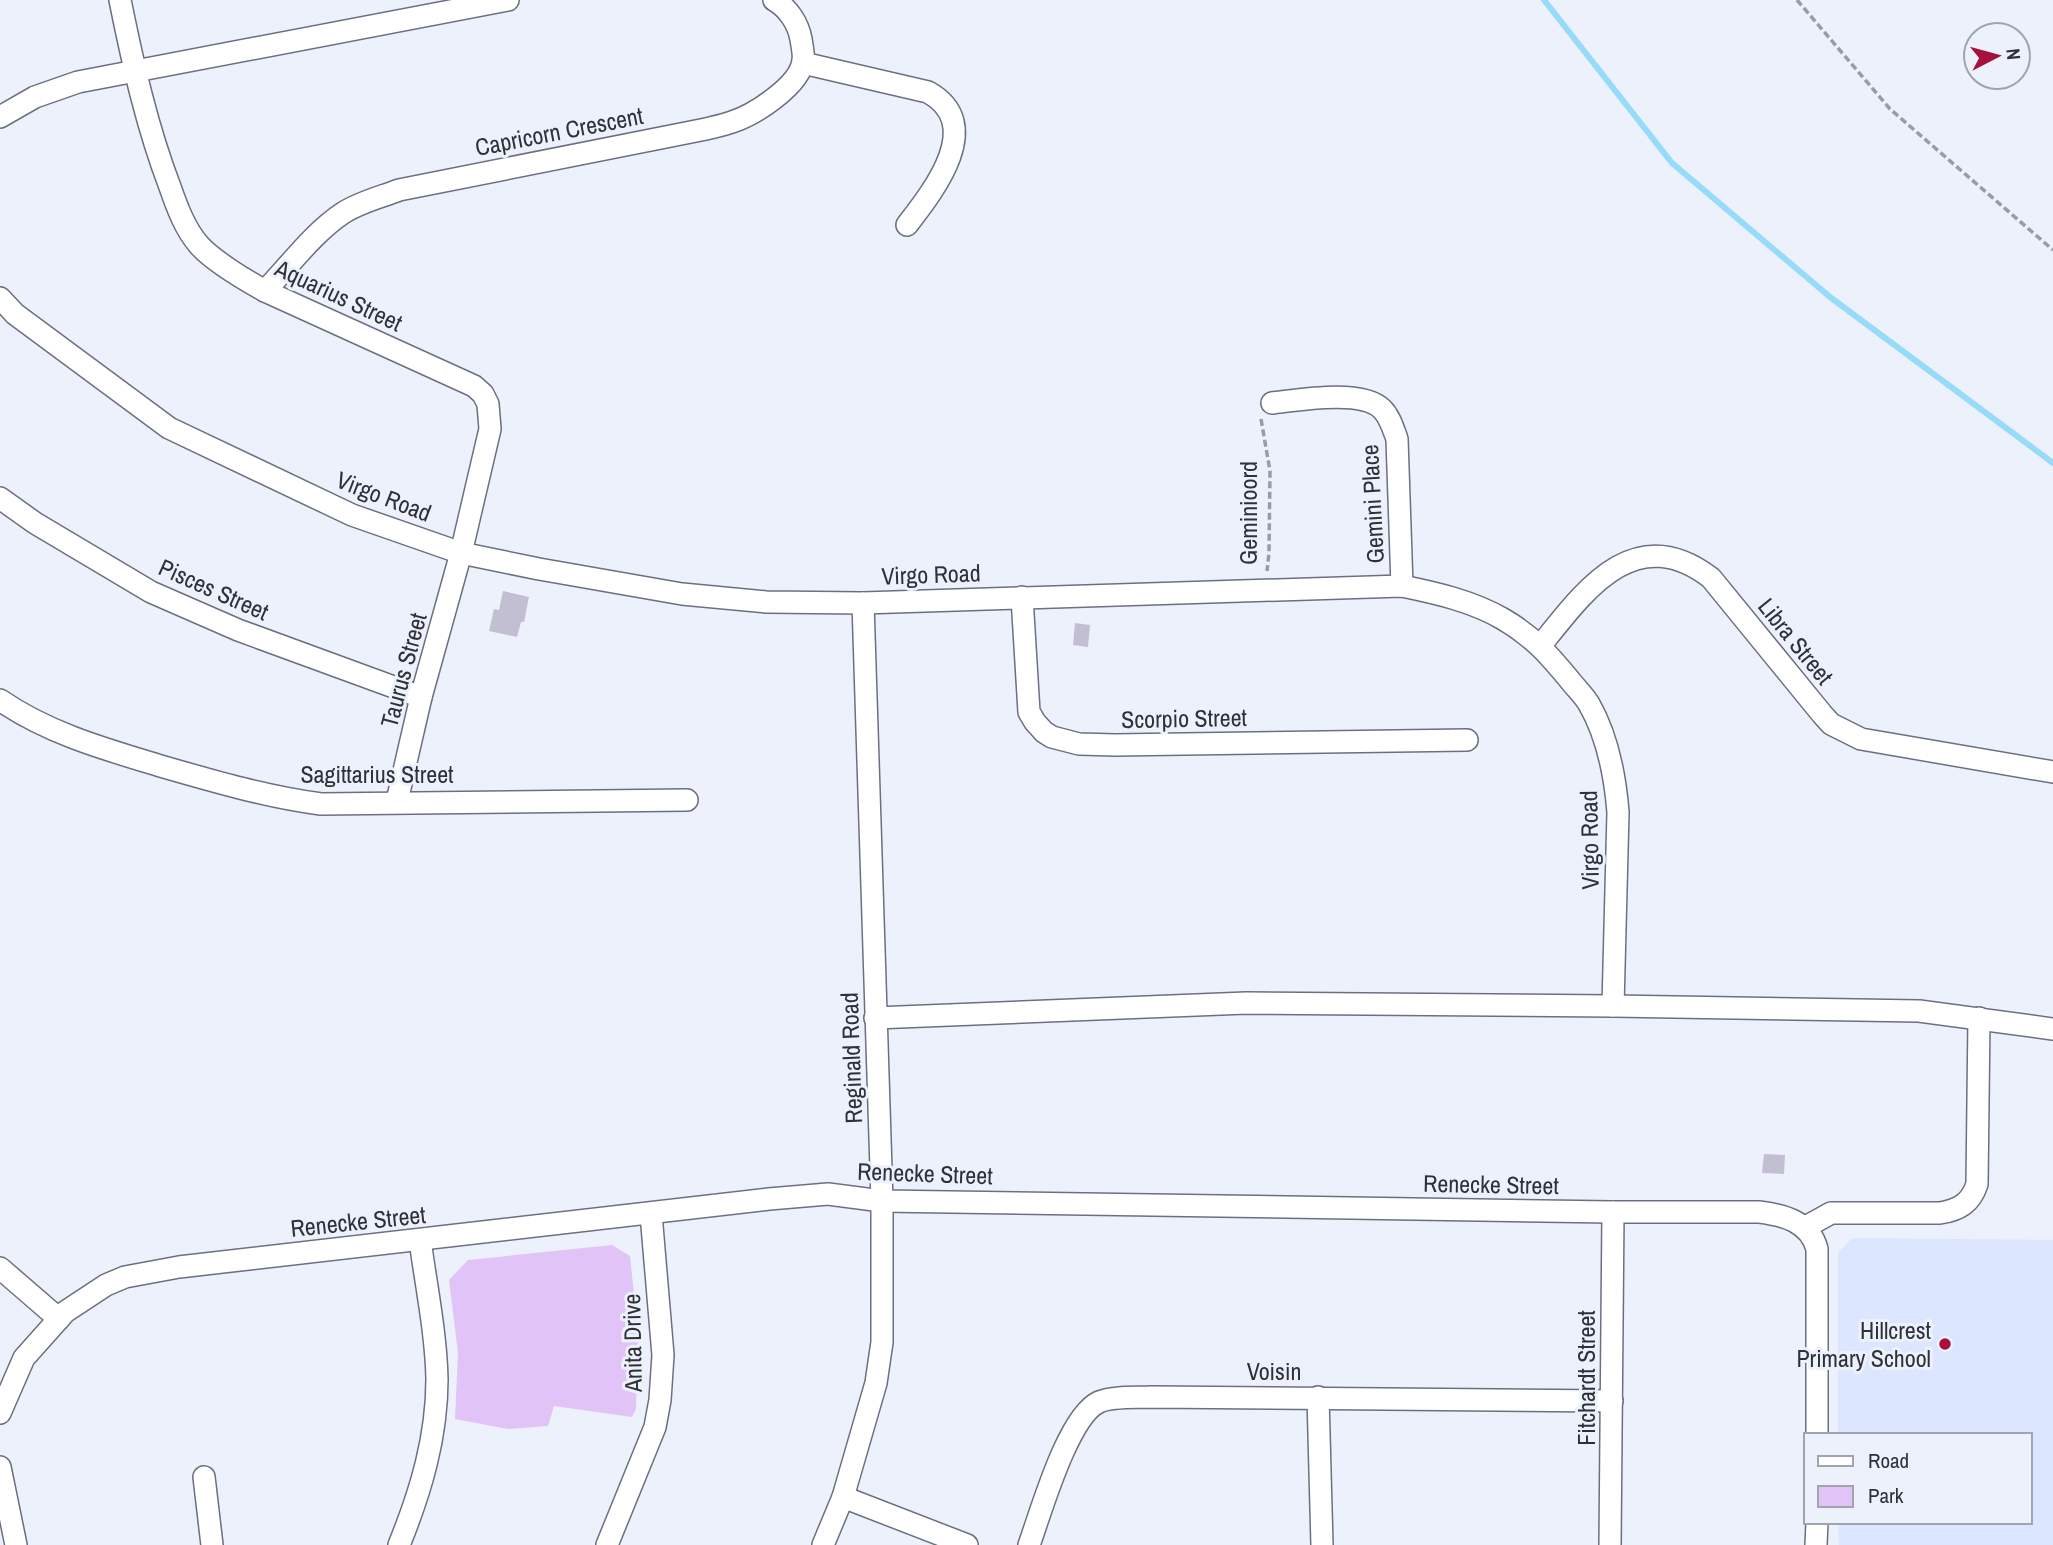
<svg xmlns="http://www.w3.org/2000/svg" width="2053" height="1545" font-family="'Archivo Narrow',sans-serif">
	<rect width="100%" height="100%" fill="#edf1fc"/>
	<polygon fill="#dde6ff" points="1852,1238 2053,1240 2053,1545 1839,1545 1838,1522 2030,1522 2030,1435 1838,1435 1838,1253"/>
	<polygon fill="#e1c3f7" points="612,1245 630,1256 638,1332 636,1409 632,1417 554,1406 548,1426 508,1429 455,1419 458,1353 449,1280 468,1260"/>
	<g fill="none" stroke-linecap="round" stroke-linejoin="round">
		<polyline stroke="#96dbfa" stroke-width="6" points="1544,0 1672,163 1830,297 2053,463"/>
	</g>
	<g fill="#c1bfd1">
		<polygon points="503,591 529,597 524,622 521,622 517,637 489,631 494,609 499,610"/>
		<polygon points="1075,623 1090,625 1088,647 1073,645"/>
		<polygon points="1764,1154 1785,1155 1784,1174 1762,1173"/>
	</g>
	<g fill="none" stroke-linecap="round" stroke-linejoin="round">
		<defs>
			<g id="minor">
				<path d="M120 0C133 64 147 127 170 187 177 207 185 229 199 245 212 260 247 281 265 291L474 386 483 394 488 404 490 429 461 553 421 697 397 801"/>
				<path d="M803 63 928 92C986 124 934 190 907 225"/>
				<polyline points="0,117 35,97 78,82 508,0"/>
				<path d="M265 291C290 265 313 233 343 213 360 202 381 197 399 190L706 129C714 127 724 125 732 122 754 115 801 85 803 60 804 54 802 46 801 39 798 23 788 8 774 0"/>
				<path d="M0 298 15 314 169 428 352 515 461 553 539 569 682 594 766 602 863 603 1402 586C1436 593 1472 601 1503 619 1534 637 1550 656 1573 684 1578 690 1585 697 1589 704 1608 737 1615 775 1618 812L1613 1006"/>
				<path d="M1272 403C1299 400 1362 389 1382 409 1390 417 1393 428 1397 439L1402 586"/>
				<polyline points="0,498 35,523 151,592 238,630 421,697"/>
				<polyline points="1022,597 1029,712 1035,722 1044,732 1052,737 1079,744 1115,745 1467,740"/>
				<path d="M1541 645C1585 590 1635 520 1711 578L1822 714 1831 724 1861 739 2053 772"/>
				<path d="M0 700C49 734 108 750 164 767 216 782 268 797 321 804L687 800"/>
				<polyline points="875,1018 1246,1003 1613,1006 1919,1011 2053,1029"/>
				<path d="M1804 1228 1831 1213H1940C1959 1210 1971 1203 1977 1184L1979 1018"/>
				<polyline points="0,1268 59,1319"/>
				<polyline points="1318,1397 1322,1545"/>
				<path d="M0 1413 24 1358 65 1312 106 1285 125 1277 179 1267 769 1199 828 1194 882 1201 1613 1212H1759C1784 1215 1810 1222 1817 1249V1435"/>
				<polyline points="0,1467 16,1545"/>
				<polyline points="204,1477 212,1545"/>
				<polyline points="843,1497 967,1545"/>
				<path d="M399 1545C421 1491 437 1437 437 1379 436 1333 426 1285 420 1240"/>
				<polyline points="607,1545 655,1427 660,1400 663,1355 651,1214"/>
				<polyline points="823,1545 843,1497 876,1383 882,1342 882,1201 863,603"/>
				<path d="M1029 1545C1041 1512 1068 1416 1099 1402 1113 1396 1136 1398 1152 1397L1612 1401"/>
				<polyline points="1610,1545 1613,1212"/>
				<polyline points="1816,1545 1817,1522"/>
			</g>
		</defs>
		<use href="#minor" stroke="#6b7080" stroke-width="24"/>
		<g stroke="#989ca5" stroke-width="3.5" stroke-dasharray="7 3.5" stroke-linecap="butt">
			<polyline points="1797,0 1890,109 2053,250"/>
			<polyline points="1261,419 1270,471 1269,553 1267,571"/>
		</g>
		<use href="#minor" stroke="#fff" stroke-width="21"/>
	</g>
	<circle fill="#a70f3c" stroke="#edf1fc" stroke-width="2.5" cx="1945" cy="1344" r="7"/>
	<g text-anchor="middle" dominant-baseline="central" stroke-width="6" stroke-linejoin="round" paint-order="stroke">
		<g font-size="24" fill="#2e3138" stroke="#edf1fc">
			<text transform="translate(559 131) rotate(-11)">Capricorn Crescent</text>
			<text transform="translate(339 295) rotate(25)">Aquarius Street</text>
			<text transform="translate(384 496) rotate(21)">Virgo Road</text>
			<text transform="translate(1372 504) rotate(-93)">Gemini Place</text>
			<text transform="translate(1248 513) rotate(-90)">Geminioord</text>
			<text transform="translate(931 574) rotate(-2)">Virgo Road</text>
			<text transform="translate(214 589) rotate(24)">Pisces Street</text>
			<text transform="translate(1796 641) rotate(51)">Libra Street</text>
			<text transform="translate(403 670) rotate(-75)">Taurus Street</text>
			<text transform="translate(1184 718) rotate(-1)">Scorpio Street</text>
			<text x="377" y="774">Sagittarius Street</text>
			<text transform="translate(1589 840) rotate(-91)">Virgo Road</text>
			<text transform="translate(851 1058) rotate(-92)">Reginald Road</text>
			<text transform="translate(925 1173) rotate(2)">Renecke Street</text>
			<text transform="translate(1491 1184) rotate(1)">Renecke Street</text>
			<text transform="translate(358 1221) rotate(-6)">Renecke Street</text>
			<text transform="translate(632 1343) rotate(-91)">Anita Drive</text>
			<text x="1274" y="1371">Voisin</text>
			<text transform="translate(1586 1378) rotate(-90)">Fitchardt Street</text>
		</g>
		<g font-size="24" fill="#2e3138" stroke="#edf1fc" text-anchor="end">
			<text x="1931" y="1330">Hillcrest<tspan x="1931" dy="28">Primary School</tspan></text>
		</g>
	</g>
	<rect x="1804" y="1433" width="228" height="91" fill="#edf1fc" stroke="#a1a4ae" stroke-width="2"/>
	<rect x="1818" y="1456" width="35" height="10" fill="#ffffff" stroke="#a1a4ae" stroke-width="2"/>
	<text x="1868" y="1468" font-size="21" fill="#2e3138">Road</text>
	<rect x="1818" y="1486" width="35" height="21" fill="#e1c3f7" stroke="#a1a4ae" stroke-width="2"/>
	<text x="1868" y="1503" font-size="21" fill="#2e3138">Park</text>
	<g transform="translate(1997 56) rotate(84)"><circle r="33" fill="#edf1fc" stroke="#a1a4ae" stroke-width="2"/>
	<path d="M0-5L12 26L0 18L-12 26Z" fill="#a70f3c"/>
	<text y="-10" font-size="19" font-weight="bold" text-anchor="middle" fill="#2e3138">N</text>
	</g>
</svg>
